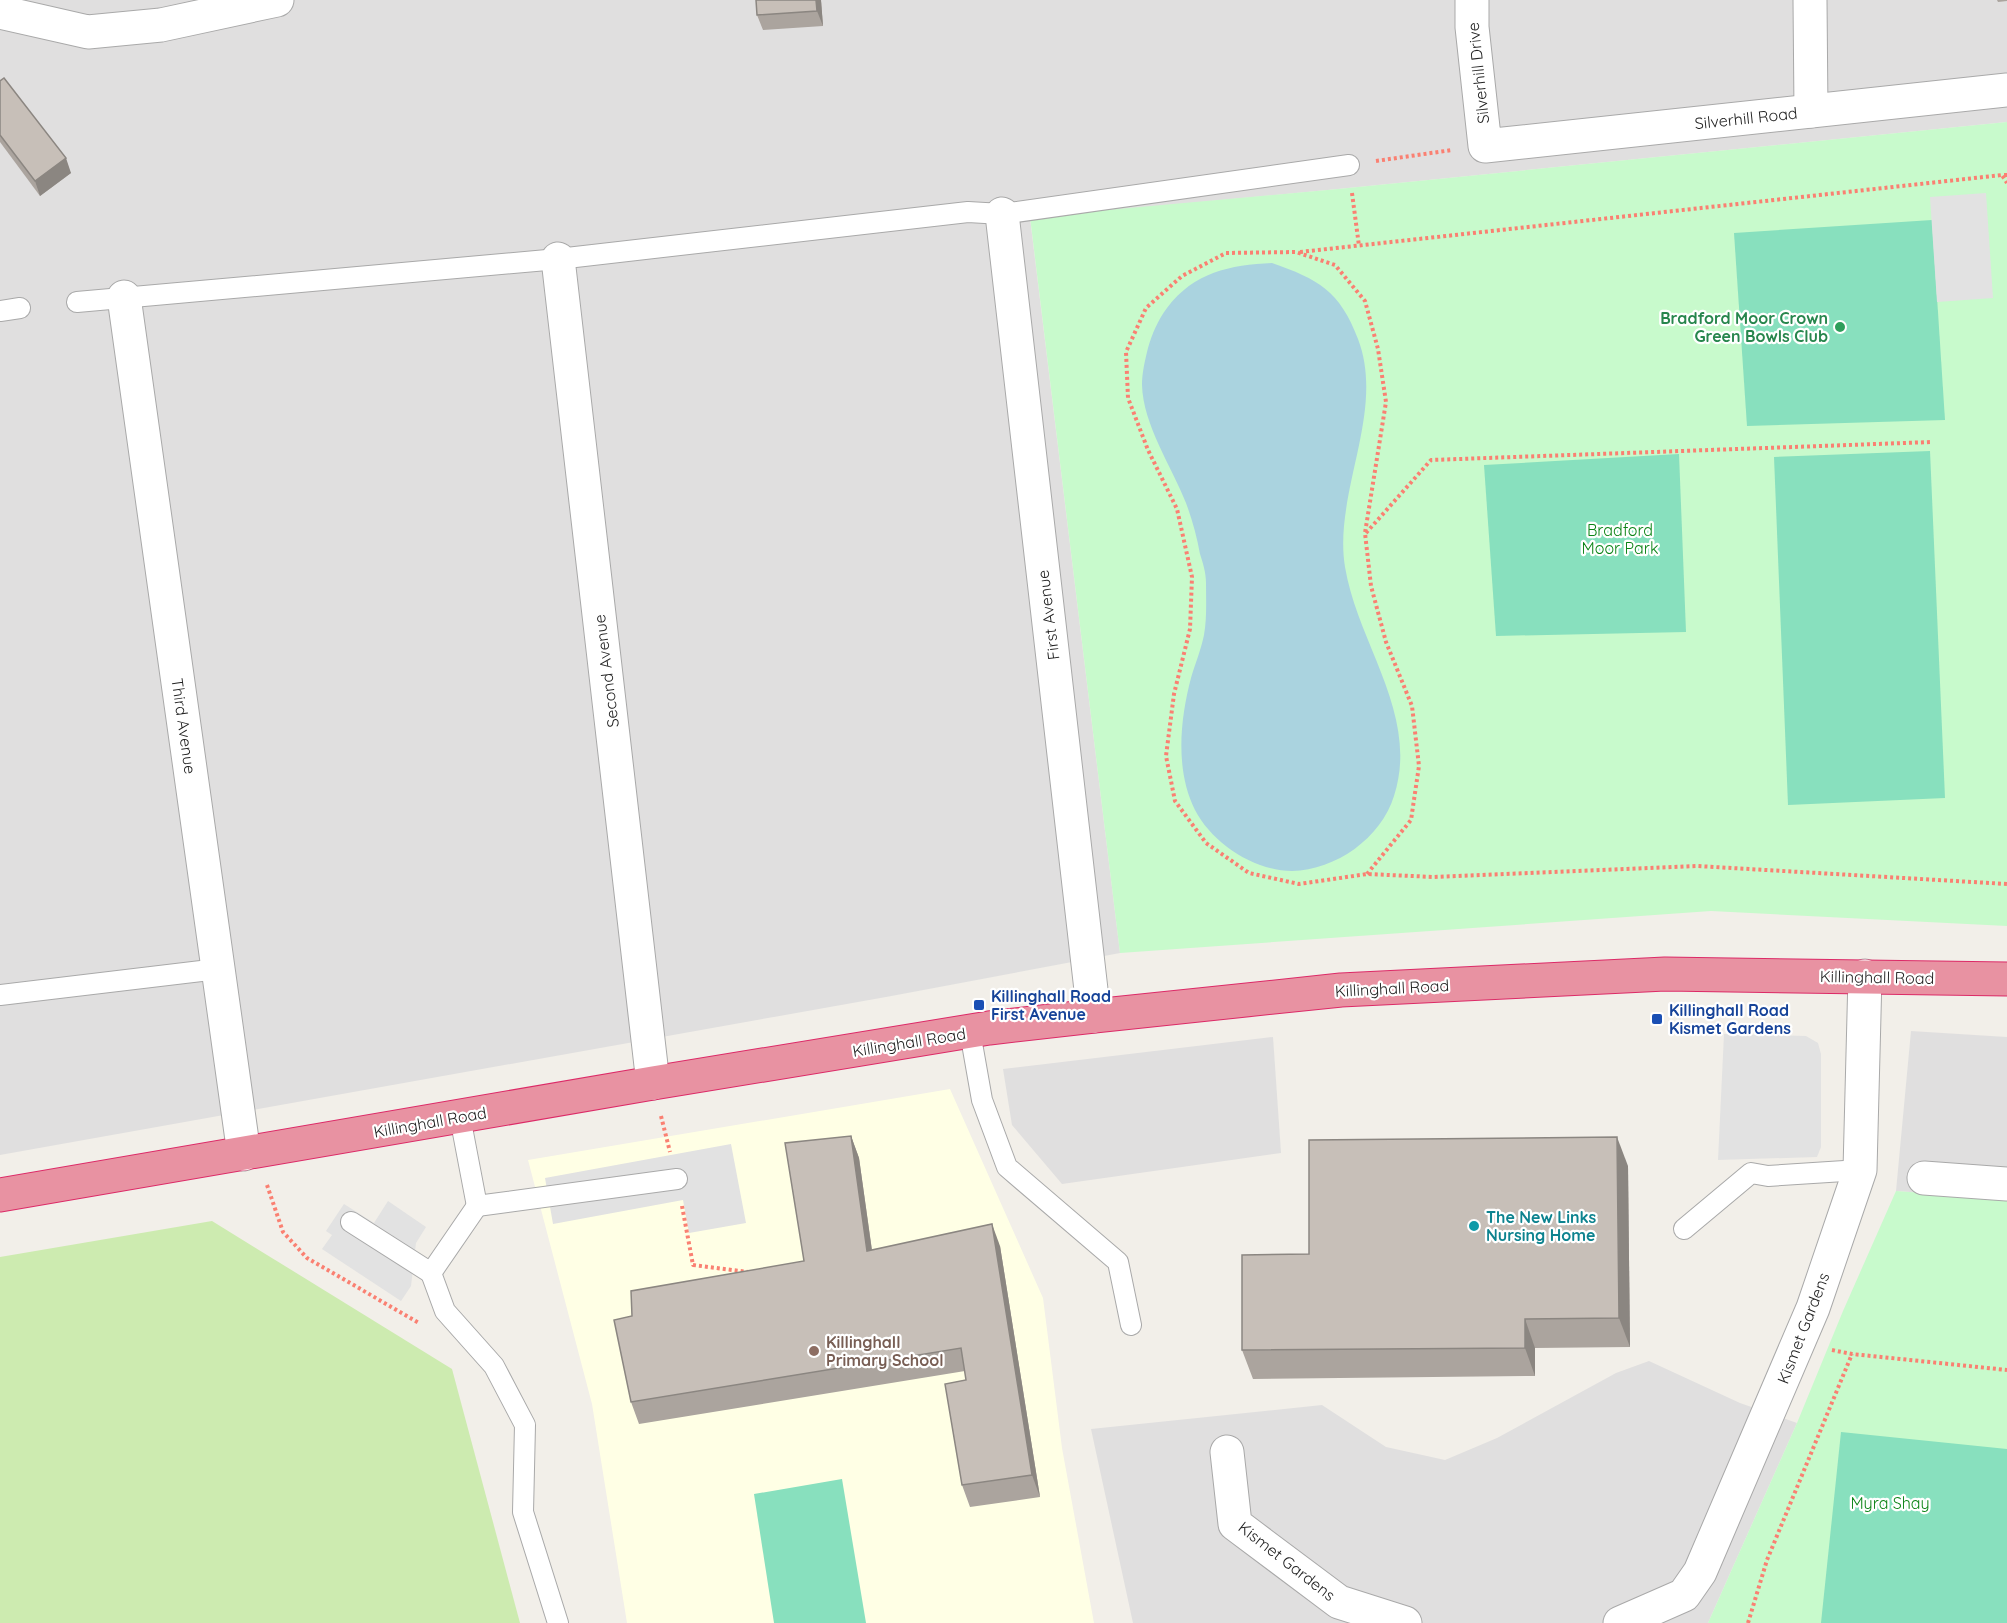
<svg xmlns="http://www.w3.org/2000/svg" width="2007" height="1623" font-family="Quicksand,sans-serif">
	<rect width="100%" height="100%" fill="#f2efe9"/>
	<g fill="#e0dfdf">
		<polygon points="0,0 2007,0 2007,122 1338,189 1030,218 1120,953 886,997 0,1155"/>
		<polygon points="1911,1031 2007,1037 2007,1199 1896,1191"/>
		<polygon points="1273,1037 1281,1153 1062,1184 1012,1125 1003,1069"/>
		<polygon points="1649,1361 1740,1403 1797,1423 1708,1623 1133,1623 1091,1429 1322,1405 1386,1447 1445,1460 1497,1438 1616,1373"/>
	</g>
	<polygon fill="#ffffe5" points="950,1089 1043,1298 1062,1448 1094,1623 627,1623 592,1404 528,1160"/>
	<polygon fill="#cdebb0" points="212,1221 452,1369 520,1623 0,1623 0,1257"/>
	<g fill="#c8facc">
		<polygon points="2007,122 2007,926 1711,911 1120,953 1030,217 1338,189"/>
		<polygon points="1896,1191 2007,1199 2007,1623 1708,1623 1797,1423 1843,1311"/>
	</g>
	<g fill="#88e0be">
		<polygon points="1932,220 1945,420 1747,426 1734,233"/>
		<polygon points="1930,451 1945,798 1788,805 1774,457"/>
		<polygon points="1679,454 1686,632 1496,636 1484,465"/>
		<polygon points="1841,1432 2007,1449 2007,1623 1821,1623"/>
		<polygon points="842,1479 866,1623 774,1623 754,1494"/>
	</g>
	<g fill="#e2e2e2">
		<polygon points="1986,193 1993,298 1937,302 1930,197"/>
		<polygon points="1724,1034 1806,1036 1818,1043 1821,1054 1821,1147 1817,1157 1718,1160"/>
		<polygon points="731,1144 746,1223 689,1233 683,1200 553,1224 545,1178"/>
		<polygon points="388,1201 426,1227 416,1243 411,1286 401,1301 322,1249 332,1235 326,1231 344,1204 374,1223"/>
	</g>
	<path fill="#aad3df" d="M1272 263C1318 279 1340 291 1358 339 1386 412 1333 493 1345 567 1358 645 1420 715 1394 796 1381 838 1336 870 1292 871 1254 871 1212 843 1195 810 1175 770 1180 720 1191 678 1195 664 1201 650 1204 635 1207 619 1206 600 1206 583 1206 573 1203 563 1200 554 1197 537 1192 519 1186 503 1172 467 1143 425 1142 385 1142 373 1145 360 1148 348 1152 334 1158 320 1167 308 1194 272 1230 265 1272 263Z"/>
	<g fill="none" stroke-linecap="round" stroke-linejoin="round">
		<defs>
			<g id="lane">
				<polyline points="77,302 558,259 968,212 1002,214 1349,165"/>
				<polyline points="0,311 20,308"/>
				<polyline points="0,995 218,969"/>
				<polyline points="970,1032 982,1100 1007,1167 1118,1262 1131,1325"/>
				<polyline points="460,1117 477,1206 677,1179"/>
				<polyline points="351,1222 431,1273 477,1206"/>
				<polyline points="1684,1229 1751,1173 1768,1176 1860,1170"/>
				<polyline points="431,1273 445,1311 494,1366 525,1425 523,1512 558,1623"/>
			</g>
			<g id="street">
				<polyline points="1472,0 1472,27 1485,146 2007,90"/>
				<polyline points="1810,0 1811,111"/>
				<polyline points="0,12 88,32 161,25 277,0"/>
				<polyline points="1002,214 1094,1016"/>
				<polyline points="558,259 653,1083"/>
				<polyline points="124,297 244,1154"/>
				<polyline points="1924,1178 2007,1184"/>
				<polyline points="1227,1452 1235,1524 1339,1602 1405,1623"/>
				<polyline points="1620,1623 1684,1595 1700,1572 1813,1308 1860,1170 1865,976"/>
			</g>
			<polyline id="highway" points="0,1195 653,1083 989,1028 1094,1016 1341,990 1665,974 2007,979"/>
		</defs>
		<use href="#lane" stroke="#a9a9a9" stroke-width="22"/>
		<use href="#street" stroke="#a9a9a9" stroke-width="35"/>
		<use href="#highway" stroke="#dc2a67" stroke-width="35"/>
		<g stroke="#fa8072" stroke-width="4" stroke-dasharray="3 3" stroke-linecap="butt">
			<polyline points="1376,161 1452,150"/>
			<polyline points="2007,175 2002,175 2007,183"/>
			<polyline points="1352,193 1359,246"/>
			<polyline points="1300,252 2002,175"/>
			<polyline points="1366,533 1431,460 1932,442"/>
			<polyline points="1367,874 1411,820 1419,766 1412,706 1386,642 1371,586 1365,533 1386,402 1378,349 1365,301 1335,265 1296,252 1226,253 1182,276 1146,308 1126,352 1128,398 1148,450 1177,509 1192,577 1190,629 1174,694 1166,756 1175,801 1206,843 1249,873 1299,884 1367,874 1434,877 1697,866 2007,884"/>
			<polyline points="661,1116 670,1152"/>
			<polyline points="267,1185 283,1232 307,1258 419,1323"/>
			<polyline points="682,1206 693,1265 748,1272"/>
			<polyline points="1832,1350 1852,1354 2007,1370"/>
			<polyline points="1748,1623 1767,1560 1852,1354"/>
		</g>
		<use href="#lane" stroke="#fff" stroke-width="20"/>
		<use href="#street" stroke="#fff" stroke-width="33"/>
		<use href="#highway" stroke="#e892a2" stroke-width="33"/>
	</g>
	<g fill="#aba49e">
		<polygon points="821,0 823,26 763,30 757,15"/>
		<polygon points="1997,0 2007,0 2007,1 1998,2"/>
		<polygon points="0,81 71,173 40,196 0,142"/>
		<polygon points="851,1136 859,1158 872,1250 1000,1246 1040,1497 970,1507 962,1485 966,1380 965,1371 639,1424 631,1402 632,1316 804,1261"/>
		<polygon points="1628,1166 1630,1347 1535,1348 1535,1376 1253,1379 1242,1350 1309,1254"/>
	</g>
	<g fill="#8b8681">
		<polygon points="816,0 821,0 823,26 817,11"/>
		<polygon points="66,158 71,173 40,196 35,181"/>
		<polygon points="851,1136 859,1158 875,1273 867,1251"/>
		<polygon points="1617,1137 1628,1166 1630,1347 1619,1318"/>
		<polygon points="992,1224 1000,1246 1040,1497 1032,1475"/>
		<polygon points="1525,1319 1535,1348 1535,1376 1525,1348"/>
	</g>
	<g fill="#c7bfb8" stroke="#8b8681" stroke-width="1.5">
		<polygon points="756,0 816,0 817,11 757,15"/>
		<polygon points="4,78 66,158 35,181 0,135 0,81"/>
		<polygon points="851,1136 867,1251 992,1224 1032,1475 962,1485 945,1384 966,1380 961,1348 631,1402 614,1320 632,1316 631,1291 804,1261 785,1143"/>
		<polygon points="1617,1137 1619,1318 1525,1319 1525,1348 1242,1350 1242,1255 1309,1254 1309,1140"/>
	</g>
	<circle fill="#2e9e5b" stroke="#fff" stroke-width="2" cx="1840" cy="327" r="6"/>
	<g fill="#1a4fb4" stroke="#fff" stroke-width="2">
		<rect x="973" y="999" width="12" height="12" rx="3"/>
		<rect x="1651" y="1013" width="12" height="12" rx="3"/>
	</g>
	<circle fill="#0f9aa8" stroke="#fff" stroke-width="2" cx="1474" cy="1226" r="6"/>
	<circle fill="#8d6e63" stroke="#fff" stroke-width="2" cx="814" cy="1351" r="6"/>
	<g text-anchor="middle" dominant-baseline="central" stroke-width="4.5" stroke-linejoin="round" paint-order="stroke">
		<g font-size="16" fill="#222" stroke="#fff">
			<text transform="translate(1478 73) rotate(-96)">Silverhill Drive</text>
			<text transform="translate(1746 118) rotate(-6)">Silverhill Road</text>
			<text transform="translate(1048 615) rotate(-97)">First Avenue</text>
			<text transform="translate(606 671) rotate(-97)">Second Avenue</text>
			<text transform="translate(184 726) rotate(82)">Third Avenue</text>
			<text transform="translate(1877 977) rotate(1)">Killinghall Road</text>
			<text transform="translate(1392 988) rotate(-3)">Killinghall Road</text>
			<text transform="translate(909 1042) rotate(-9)">Killinghall Road</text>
			<text transform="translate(430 1122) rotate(-10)">Killinghall Road</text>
			<text transform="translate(1803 1328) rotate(-69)">Kismet Gardens</text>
			<text transform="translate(1287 1561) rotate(38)">Kismet Gardens</text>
		</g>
		<g font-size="16" font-weight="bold" fill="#27864d" stroke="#fff" text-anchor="end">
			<text x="1828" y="318">Bradford Moor Crown<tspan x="1828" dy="18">Green Bowls Club</tspan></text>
		</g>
		<g font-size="16" fill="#0c8416" stroke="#fff">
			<text x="1620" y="530">Bradford<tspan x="1620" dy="18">Moor Park</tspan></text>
			<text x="1890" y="1503">Myra Shay</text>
		</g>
		<g font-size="16" font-weight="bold" fill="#164399" stroke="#fff" text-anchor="start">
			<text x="991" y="996">Killinghall Road<tspan x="991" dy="18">First Avenue</tspan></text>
			<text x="1669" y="1010">Killinghall Road<tspan x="1669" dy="18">Kismet Gardens</tspan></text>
		</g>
		<g font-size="16" font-weight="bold" fill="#0d838f" stroke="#fff" text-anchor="start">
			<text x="1486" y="1217">The New Links<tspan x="1486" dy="18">Nursing Home</tspan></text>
		</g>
		<g font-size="16" font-weight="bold" fill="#785e54" stroke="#fff" text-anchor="start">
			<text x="826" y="1342">Killinghall<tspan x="826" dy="18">Primary School</tspan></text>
		</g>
	</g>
</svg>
